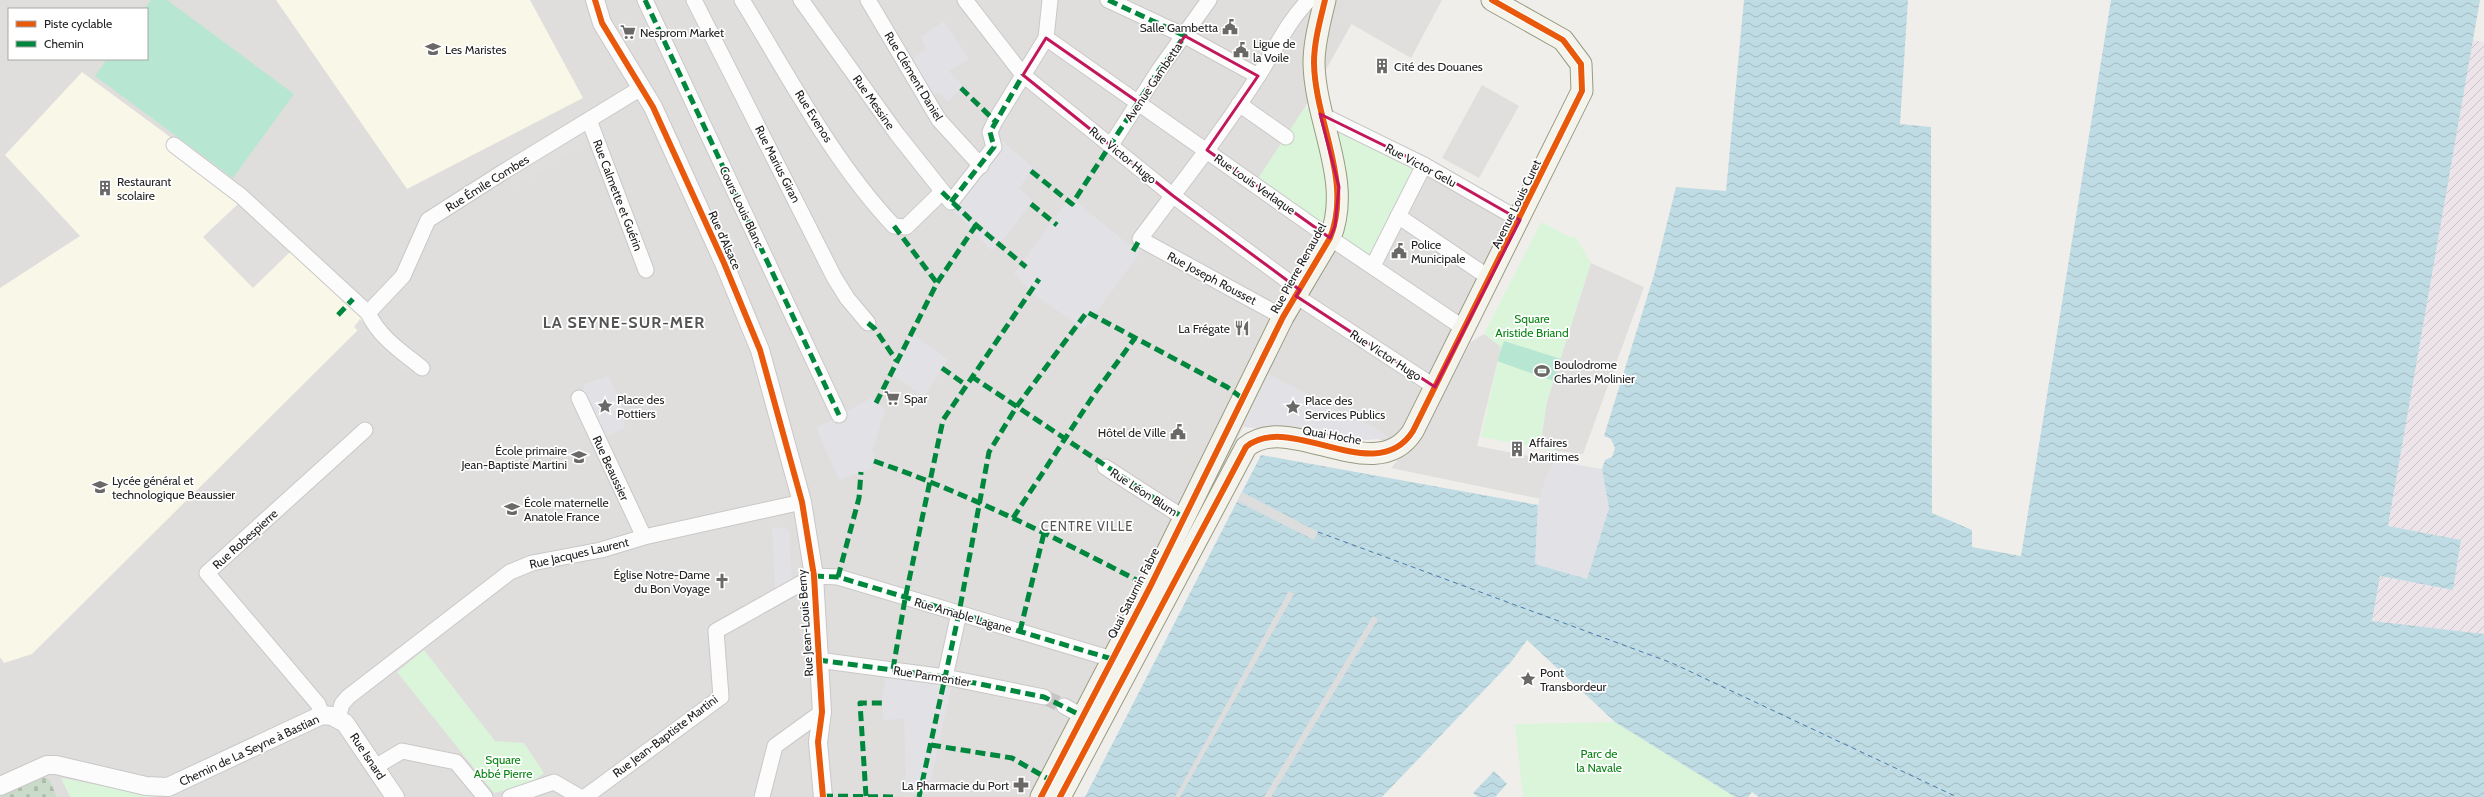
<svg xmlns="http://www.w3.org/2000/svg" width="2484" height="797" font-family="Cabin,sans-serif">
	<defs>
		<pattern id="industrial-furrows" width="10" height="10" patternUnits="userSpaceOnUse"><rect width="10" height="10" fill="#ede4e9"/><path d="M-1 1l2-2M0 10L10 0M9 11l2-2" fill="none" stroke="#cbc3c8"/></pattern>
		<pattern id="cemetery-stones" width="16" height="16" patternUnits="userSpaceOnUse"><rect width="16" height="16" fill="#cadbca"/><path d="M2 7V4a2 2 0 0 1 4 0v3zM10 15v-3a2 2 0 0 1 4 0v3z" fill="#adbcad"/></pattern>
		<pattern id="water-waves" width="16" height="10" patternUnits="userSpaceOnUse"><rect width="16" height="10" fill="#bfdbe3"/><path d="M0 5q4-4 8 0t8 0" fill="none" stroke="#a4bcc2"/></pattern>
	</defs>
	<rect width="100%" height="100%" fill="#f0eeeb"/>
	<path fill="#dfdedc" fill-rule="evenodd" d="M0 0H1365L1305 107 1520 220 1408 452 1262 387 1066 797H0ZM9 9H147V59H9Z"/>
	<polygon fill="url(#industrial-furrows)" points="2473,40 2484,42 2484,634 2372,622 2380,576 2453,590 2461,540 2388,526"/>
	<g fill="#f8f7e8">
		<polygon points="276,0 530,0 583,98 407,189"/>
		<polygon points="82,72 268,209 367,321 32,654 4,663 0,657 0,288 80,236 5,155"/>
	</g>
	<polygon fill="url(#cemetery-stones)" points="42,777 49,779 57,797 0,797"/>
	<g fill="#daf5da">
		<polygon points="1305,107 1420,172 1373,266 1255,183"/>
		<polygon points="1541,222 1572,238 1575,236 1591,263 1547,402 1542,434 1556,451 1481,437 1501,347 1484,334"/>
		<polygon points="424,650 495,741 524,743 544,773 530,784 494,793 397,672"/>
		<polygon points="1615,722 1735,797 1523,797 1515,724"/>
		<polygon points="61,778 154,795 155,797 70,797"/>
	</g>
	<g fill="#b7e6d2">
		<polygon points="151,0 167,0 294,94 233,178 95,76 107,59 147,59 147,9 144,9"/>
		<polygon points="1504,341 1561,359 1554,381 1497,361"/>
	</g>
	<g fill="#e0dfde">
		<polygon points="1346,0 1442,0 1411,58 1339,17"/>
		<polygon points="1482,85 1519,106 1479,178 1442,158"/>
		<polygon points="584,127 591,139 515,188 508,174"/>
		<polygon points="240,202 290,252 253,288 203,237"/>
		<polygon points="1591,263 1644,287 1583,454 1556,451 1542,434 1547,402"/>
		<polygon points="360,319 413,367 407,375 354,327"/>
		<polygon points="1484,334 1501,347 1477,446 1555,461 1545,481 1541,499 1391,468 1425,428 1471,342"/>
	</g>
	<g fill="#e2e1e5">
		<polygon points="944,21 969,59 949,71 963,86 948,102 938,92 932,98 906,64 926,49 920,37"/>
		<polygon points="995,135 1034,168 1019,188 1033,201 1007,235 991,250 947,204 948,193 973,163 987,140"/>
		<polygon points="1070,197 1128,244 1142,250 1084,329 1036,296 1014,274"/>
		<polygon points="910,332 948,360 924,397 890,373"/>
		<polygon points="1268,374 1377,429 1390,438 1365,440 1243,427"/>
		<polygon points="609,376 628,419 624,422 625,428 602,439 582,394 584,384"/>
		<polygon points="871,398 885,409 872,452 875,453 872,468 839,480 816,428"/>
		<polygon points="1555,461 1602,469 1609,508 1587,579 1535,564 1538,505 1545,481"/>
		<polygon points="772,527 785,528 789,531 792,582 775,589"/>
		<polygon points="887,669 953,679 928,794 906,793 904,719 883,720 882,698"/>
	</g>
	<g fill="url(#water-waves)">
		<polygon points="1744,0 1908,0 1900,124 1931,127 1932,513 1972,530 1972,547 2021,556 2111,0 2480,0 2388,526 2461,540 2453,590 2380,576 2372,621 2484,634 2484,797 1759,797 1752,792 1748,797 1735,797 1615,722 1527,640 1511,662 1382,797 1085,797 1261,455 1538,505 1535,564 1587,579 1609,508 1602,469 1605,460 1612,457 1615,448 1611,439 1604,436 1654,275 1676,187 1726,191"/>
		<polygon points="1494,771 1507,784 1495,797 1478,797 1473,793"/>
	</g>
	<g fill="#dedddd">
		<polygon points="1242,492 1318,532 1314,540 1237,501"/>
		<polygon points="1289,591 1294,594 1180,797 1175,797"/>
		<polygon points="1373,616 1378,619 1271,797 1264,797"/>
	</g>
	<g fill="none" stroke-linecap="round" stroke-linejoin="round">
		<polyline stroke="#4a7aab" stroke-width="1" stroke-dasharray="5 4" stroke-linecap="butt" points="1318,532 1672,663 1957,797"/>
		<polyline stroke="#c7c5c3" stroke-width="15" stroke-dasharray="15 8" stroke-linecap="butt" points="1044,697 1064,706"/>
		<defs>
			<g id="minor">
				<polyline points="645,0 839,415"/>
				<polyline points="694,0 834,277 847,298 868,323"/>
				<path d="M742 0C788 75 834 163 894 226L906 227 942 192"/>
				<polyline points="801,0 897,134 951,202 994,147 990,132 995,121 1046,38 1050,0"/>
				<polyline points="868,0 939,120 981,166"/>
				<polyline points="965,0 1023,75 1172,195 1300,290"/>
				<polyline points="1108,0 1185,36 1258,76"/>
				<polyline points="1046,38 1330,238 1465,329"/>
				<polyline points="1239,104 1286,137"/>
				<polyline points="1320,114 1424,165 1520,220"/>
				<polyline points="589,120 646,270"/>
				<path d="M174 145 241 196 368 313C380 338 401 351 422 368"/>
				<polyline points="1111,145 1159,70 1209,0"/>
				<polyline points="1398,216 1491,279"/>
				<polyline points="1373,266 1424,165"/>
				<polyline points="1296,296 1435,387"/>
				<polyline points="368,313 403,276 428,220 500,174 641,88"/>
				<path d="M1283 317 1140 239C1180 185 1222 133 1258 76 1275 50 1287 22 1309 0"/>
				<polyline points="579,398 644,537"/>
				<polyline points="1105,467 1184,518"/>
				<polyline points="818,660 945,677 1044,697"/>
				<polyline points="945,677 959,613"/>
				<polyline points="1064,706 1082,716"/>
				<polyline points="322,715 318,704 207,573 365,430"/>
				<polyline points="338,718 342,704 348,697 510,572 532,563 601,550 644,537 802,502"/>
				<polyline points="375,767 402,751 456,762 485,797"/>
				<polyline points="510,797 554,782 580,797"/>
				<polyline points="585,797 721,697 716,631 814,576 838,577 1112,659"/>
				<polyline points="762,797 775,746 822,712"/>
			</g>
			<g id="tertiary">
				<polyline points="595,0 602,23 653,107 724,263 760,350 802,502 814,576 822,712 818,742 823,797"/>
				<polyline points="0,786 47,765 56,765 146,786 168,787 322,715 332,716 345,723 395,797"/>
			</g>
			<g id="secondary">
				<path d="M1041 797 1150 587 1283 317 1330 238C1353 181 1315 122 1314 63 1314 42 1320 21 1325 0"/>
				<path d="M1060 797 1246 447C1289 410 1376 490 1413 431L1582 91 1581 64 1563 40 1492 0"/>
			</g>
		</defs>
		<use href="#minor" stroke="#c9c8c7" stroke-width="17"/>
		<use href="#tertiary" stroke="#c9c8c7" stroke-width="20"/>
		<use href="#secondary" stroke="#999a82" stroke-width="23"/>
		<use href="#minor" stroke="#fdfcfc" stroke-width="15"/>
		<use href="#tertiary" stroke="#fdfcfc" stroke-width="18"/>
		<use href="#secondary" stroke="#f4f4ed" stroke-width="21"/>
		<g stroke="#00873e" stroke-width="5" stroke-dasharray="10 5" stroke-linecap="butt">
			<polyline points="645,0 839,415"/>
			<polyline points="961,88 995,121"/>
			<polyline points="1031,171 1072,204 1159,70 1185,36 1108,0"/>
			<polyline points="942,192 976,225 1026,267"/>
			<polyline points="951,202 994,147 990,132 1023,75"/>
			<polyline points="1031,204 1057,225"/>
			<polyline points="894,226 937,283"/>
			<polyline points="1133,251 1140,239"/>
			<polyline points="338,315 353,299"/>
			<polyline points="868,323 875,329 896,360"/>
			<polyline points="942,368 966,385"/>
			<polyline points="971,376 1184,518"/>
			<polyline points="876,403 937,283 976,225"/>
			<path d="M874 461C970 494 1060 540 1150 587"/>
			<polyline points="1013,518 1095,393 1135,338"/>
			<polyline points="814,576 838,577 1112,659"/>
			<polyline points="838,577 859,498 861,472"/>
			<polyline points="1020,631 1044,533"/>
			<polyline points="818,660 945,677 1044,697 1082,716"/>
			<polyline points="893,669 905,599 943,420 1039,279"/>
			<polyline points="931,745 1012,758 1050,780"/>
			<polyline points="823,796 895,797"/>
			<polyline points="866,796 860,703 883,703"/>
			<polyline points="919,797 959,613 989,452 1017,406 1087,312 1227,387 1242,398"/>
		</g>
		<defs>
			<g id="cycleway">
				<polyline points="595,0 602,23 653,107 724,263 760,350 802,502 814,576 822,712 818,742 823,797"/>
				<path d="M1041 797 1150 587 1283 317 1330 238C1353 181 1315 122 1314 63 1314 42 1320 21 1325 0"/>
				<path d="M1060 797 1246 447C1289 410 1376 490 1413 431L1582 91 1581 64 1563 40 1492 0"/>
			</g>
		</defs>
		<use href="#cycleway" stroke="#fff" stroke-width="8"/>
		<use href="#cycleway" stroke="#e8590c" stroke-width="6"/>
	</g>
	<path fill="none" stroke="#c2185b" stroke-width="3" stroke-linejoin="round" d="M1185 36 1258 76 1207 150 1330 238 1335 226 1339 187 1320 114 1424 165 1520 220 1435 387 1296 296 1300 290 1172 195 1023 75 1046 38 1138 102Z"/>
	<defs>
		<symbol id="civic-bare" viewBox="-9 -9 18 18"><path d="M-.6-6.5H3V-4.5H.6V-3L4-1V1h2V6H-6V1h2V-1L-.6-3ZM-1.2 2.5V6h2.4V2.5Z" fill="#6a6968" stroke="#fff" stroke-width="2.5" paint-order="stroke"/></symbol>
		<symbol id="supermarket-bare" viewBox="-9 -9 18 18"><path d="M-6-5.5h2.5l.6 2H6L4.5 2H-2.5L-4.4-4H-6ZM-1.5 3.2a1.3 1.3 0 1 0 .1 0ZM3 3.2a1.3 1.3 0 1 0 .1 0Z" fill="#6a6968" stroke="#fff" stroke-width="2.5" paint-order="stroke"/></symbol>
		<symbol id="school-bare" viewBox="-9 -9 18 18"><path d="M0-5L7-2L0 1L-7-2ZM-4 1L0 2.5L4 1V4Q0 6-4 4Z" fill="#6a6968" stroke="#fff" stroke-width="2.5" paint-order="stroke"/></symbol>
		<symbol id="building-bare" viewBox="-9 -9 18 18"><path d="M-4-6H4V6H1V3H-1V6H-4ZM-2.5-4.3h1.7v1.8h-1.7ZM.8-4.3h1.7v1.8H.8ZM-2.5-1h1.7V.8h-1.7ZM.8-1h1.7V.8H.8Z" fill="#6a6968" stroke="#fff" stroke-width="2.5" paint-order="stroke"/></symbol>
		<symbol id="restaurant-bare" viewBox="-9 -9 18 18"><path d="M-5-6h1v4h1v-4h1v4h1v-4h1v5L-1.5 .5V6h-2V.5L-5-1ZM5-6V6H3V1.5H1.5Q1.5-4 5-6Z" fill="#6a6968" stroke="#fff" stroke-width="2.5" paint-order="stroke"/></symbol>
		<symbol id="stadium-bare" viewBox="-9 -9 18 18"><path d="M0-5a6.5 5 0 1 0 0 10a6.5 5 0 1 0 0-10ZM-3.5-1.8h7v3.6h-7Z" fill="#6a6968" stroke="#fff" stroke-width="2.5" paint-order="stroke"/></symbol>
		<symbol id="sight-bare" viewBox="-9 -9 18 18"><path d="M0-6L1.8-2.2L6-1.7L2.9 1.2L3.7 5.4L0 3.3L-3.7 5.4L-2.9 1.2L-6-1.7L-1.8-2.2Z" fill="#6a6968" stroke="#fff" stroke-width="2.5" paint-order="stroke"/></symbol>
		<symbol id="church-bare" viewBox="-9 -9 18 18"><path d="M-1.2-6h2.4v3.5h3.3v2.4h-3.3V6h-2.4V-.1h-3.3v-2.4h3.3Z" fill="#6a6968" stroke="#fff" stroke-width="2.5" paint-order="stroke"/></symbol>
		<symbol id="pharmacy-bare" viewBox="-9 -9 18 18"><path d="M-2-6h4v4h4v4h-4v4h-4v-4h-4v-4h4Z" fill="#6a6968" stroke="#fff" stroke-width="2.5" paint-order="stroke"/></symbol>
	</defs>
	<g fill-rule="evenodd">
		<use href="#civic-bare" x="1219" y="16" width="22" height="22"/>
		<use href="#supermarket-bare" x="617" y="21" width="22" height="22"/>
		<use href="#school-bare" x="422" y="38" width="22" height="22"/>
		<use href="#civic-bare" x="1230" y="39" width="22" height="22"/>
		<use href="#building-bare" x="1371" y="55" width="22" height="22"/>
		<use href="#building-bare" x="94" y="177" width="22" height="22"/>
		<use href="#civic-bare" x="1388" y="240" width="22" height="22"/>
		<use href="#restaurant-bare" x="1231" y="317" width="22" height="22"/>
		<use href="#stadium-bare" x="1531" y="360" width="22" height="22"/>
		<use href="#supermarket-bare" x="881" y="387" width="22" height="22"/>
		<use href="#sight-bare" x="594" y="395" width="22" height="22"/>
		<use href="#sight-bare" x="1282" y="396" width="22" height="22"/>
		<use href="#civic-bare" x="1167" y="421" width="22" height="22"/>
		<use href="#building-bare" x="1506" y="438" width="22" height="22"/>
		<use href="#school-bare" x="568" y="446" width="22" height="22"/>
		<use href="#school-bare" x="89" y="476" width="22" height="22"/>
		<use href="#school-bare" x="501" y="498" width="22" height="22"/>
		<use href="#church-bare" x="711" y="570" width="22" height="22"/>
		<use href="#sight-bare" x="1517" y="668" width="22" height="22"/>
		<use href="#pharmacy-bare" x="1010" y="774" width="22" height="22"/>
	</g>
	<g text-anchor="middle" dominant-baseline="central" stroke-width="3.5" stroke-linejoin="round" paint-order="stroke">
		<g font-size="12" fill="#222" stroke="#fff" text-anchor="start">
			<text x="1218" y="27" text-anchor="end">Salle Gambetta</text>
			<text x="640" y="32">Nesprom Market</text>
			<text x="1253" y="43">Ligue de<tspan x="1253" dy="14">la Voile</tspan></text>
			<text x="445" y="49">Les Maristes</text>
			<text x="1394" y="66">Cité des Douanes</text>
			<text x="117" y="181">Restaurant<tspan x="117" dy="14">scolaire</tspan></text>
			<text x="1411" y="244">Police<tspan x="1411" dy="14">Municipale</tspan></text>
			<text x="1230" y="328" text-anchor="end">La Frégate</text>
			<text x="1554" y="364">Boulodrome<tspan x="1554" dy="14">Charles Molinier</tspan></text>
			<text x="904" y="398">Spar</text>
			<text x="617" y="399">Place des<tspan x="617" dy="14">Pottiers</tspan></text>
			<text x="1305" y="400">Place des<tspan x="1305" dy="14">Services Publics</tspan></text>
			<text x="1166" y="432" text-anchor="end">Hôtel de Ville</text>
			<text x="1529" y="442">Affaires<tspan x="1529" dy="14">Maritimes</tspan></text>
			<text x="567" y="450" text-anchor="end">École primaire<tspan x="567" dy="14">Jean-Baptiste Martini</tspan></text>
			<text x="112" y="480">Lycée général et<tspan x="112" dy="14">technologique Beaussier</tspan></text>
			<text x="524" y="502">École maternelle<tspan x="524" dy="14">Anatole France</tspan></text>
			<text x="710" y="574" text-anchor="end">Église Notre-Dame<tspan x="710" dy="14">du Bon Voyage</tspan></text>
			<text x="1540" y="672">Pont<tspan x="1540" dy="14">Transbordeur</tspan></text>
			<text x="1009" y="785" text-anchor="end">La Pharmacie du Port</text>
		</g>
		<g font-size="12" fill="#222" stroke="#fff">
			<text transform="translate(914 76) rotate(59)">Rue Clément Daniel</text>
			<text transform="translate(1153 82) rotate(-56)">Avenue Gambetta</text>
			<text transform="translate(874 102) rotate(55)">Rue Messine</text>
			<text transform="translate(814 116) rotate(58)">Rue Evenos</text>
			<text transform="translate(1123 155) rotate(39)">Rue Victor Hugo</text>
			<text transform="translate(778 164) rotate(63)">Rue Marius Giran</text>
			<text transform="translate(1421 165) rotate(28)">Rue Victor Gelu</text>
			<text transform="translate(487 183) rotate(-32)">Rue Émile Combes</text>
			<text transform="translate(1255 184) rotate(35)">Rue Louis Verlaque</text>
			<text transform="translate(618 195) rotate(69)">Rue Calmette et Guérin</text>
			<text transform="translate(1516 204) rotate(-64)">Avenue Louis Curet</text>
			<text transform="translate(742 207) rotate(65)">Cours Louis Blanc</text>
			<text transform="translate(725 240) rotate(66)">Rue d'Alsace</text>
			<text transform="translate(1298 268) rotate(-61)">Rue Pierre Renaudel</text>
			<text transform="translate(1212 278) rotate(28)">Rue Joseph Rousset</text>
			<text transform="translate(1386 355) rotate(33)">Rue Victor Hugo</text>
			<text transform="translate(1332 435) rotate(10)">Quai Hoche</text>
			<text transform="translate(611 468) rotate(65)">Rue Beaussier</text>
			<text transform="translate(1144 492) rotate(33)">Rue Léon Blum</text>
			<text transform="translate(245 539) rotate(-42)">Rue Robespierre</text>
			<text transform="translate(579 553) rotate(-13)">Rue Jacques Laurent</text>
			<text transform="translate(1133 593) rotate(-63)">Quai Saturnin Fabre</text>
			<text transform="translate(963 615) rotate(16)">Rue Amable Lagane</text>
			<text transform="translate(805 623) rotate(-94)">Rue Jean-Louis Berny</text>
			<text transform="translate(932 676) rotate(9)">Rue Parmentier</text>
			<text transform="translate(665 736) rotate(-37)">Rue Jean-Baptiste Martini</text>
			<text transform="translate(249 750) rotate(-25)">Chemin de La Seyne à Bastian</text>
			<text transform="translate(368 756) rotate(56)">Rue Isnard</text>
		</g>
		<g font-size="12" fill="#0c8416" stroke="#fff">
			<text x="1532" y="318">Square<tspan x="1532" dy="14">Aristide Briand</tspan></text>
			<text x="1599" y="753">Parc de<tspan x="1599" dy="14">la Navale</tspan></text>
			<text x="503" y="759">Square<tspan x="503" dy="14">Abbé Pierre</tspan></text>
		</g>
		<g font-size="13" letter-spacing="1" fill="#555" stroke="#fff">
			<text x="1087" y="526">CENTRE VILLE</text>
		</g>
		<g font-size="16" font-weight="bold" letter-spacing="1" fill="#555" stroke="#fff">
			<text x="624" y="322">LA SEYNE-SUR-MER</text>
		</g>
	</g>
	<rect x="8" y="8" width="140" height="52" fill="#ffffff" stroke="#a7a7a7"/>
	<rect x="16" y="21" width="20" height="6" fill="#e8590c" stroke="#a7a7a7"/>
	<text x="44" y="28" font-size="12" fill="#222222">Piste cyclable</text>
	<rect x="16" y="41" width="20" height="6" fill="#00873e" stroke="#a7a7a7"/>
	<text x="44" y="48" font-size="12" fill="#222222">Chemin</text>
</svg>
